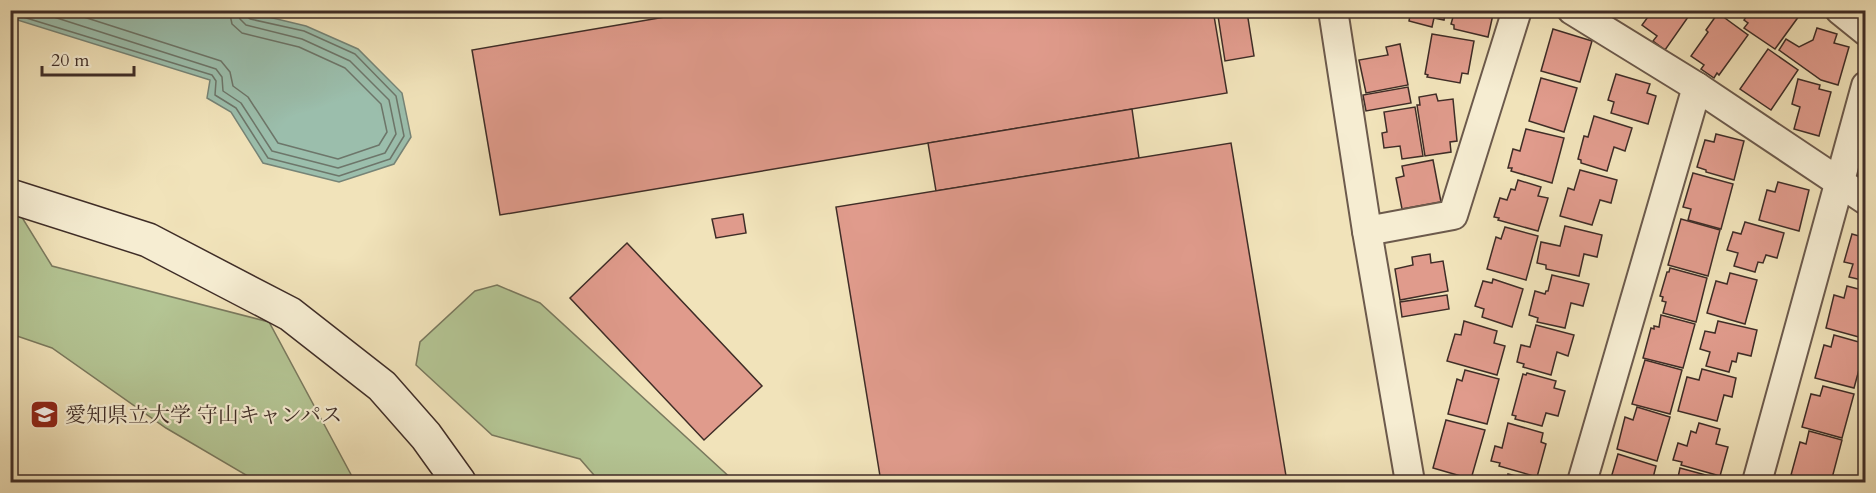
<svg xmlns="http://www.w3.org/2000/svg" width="1876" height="493" font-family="Cardo,'Noto Serif JP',serif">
	<rect width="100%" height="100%" fill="#f1e3ba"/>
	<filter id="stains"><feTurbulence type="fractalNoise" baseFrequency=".00333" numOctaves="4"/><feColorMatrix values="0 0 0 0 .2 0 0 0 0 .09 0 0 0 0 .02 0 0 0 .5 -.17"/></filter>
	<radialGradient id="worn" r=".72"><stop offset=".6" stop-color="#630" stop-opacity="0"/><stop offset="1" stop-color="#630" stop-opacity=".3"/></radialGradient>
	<g fill="#b4c594" stroke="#7a795e" stroke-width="1.5">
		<polygon points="10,198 52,266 269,322 355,482 258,482 166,428 52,348 11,334"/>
		<polygon points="497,285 540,303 735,482 600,482 580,459 492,435 416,365 420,342 475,291"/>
	</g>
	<polygon fill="#9bbeac" stroke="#768477" stroke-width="1.5" points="11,10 239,10 306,26 358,49 402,93 411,137 394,164 339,182 263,163 231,112 207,98 210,80 11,18"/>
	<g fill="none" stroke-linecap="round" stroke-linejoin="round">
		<g stroke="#6d766a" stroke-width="1.5">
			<polyline points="32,10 216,69 222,77 223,91 241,103 272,151 338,168 385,153 396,134 389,100 350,61 302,39 246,25 240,19 238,10"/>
			<polyline points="62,10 221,61 230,72 233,86 248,97 278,143 338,159 379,145 387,132 381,104 345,68 299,47 242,33 232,24 229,10"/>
			<polyline points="10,13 212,75 216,81 215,95 236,108 268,158 339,176 390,159 404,136 396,96 355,54 304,31 250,19 246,16 245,10"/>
		</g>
	</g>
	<g fill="#e09b8c" stroke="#3f2d27" stroke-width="1.5">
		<polygon points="706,10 1213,10 1227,93 500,215 472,50"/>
		<polygon points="1372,10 1399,10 1397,16"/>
		<polygon points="1411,10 1446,10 1444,20 1434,18 1432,27 1409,21"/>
		<polygon points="1455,10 1494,10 1488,37 1454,29 1454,25 1451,24"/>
		<polygon points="1653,10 1693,10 1665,50 1653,41 1657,36 1642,25"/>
		<polygon points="1751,10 1792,10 1799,16 1775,49 1744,28 1748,23 1744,20"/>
		<polygon points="1247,12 1254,56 1225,61 1218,16"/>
		<polygon points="1718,13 1748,35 1719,75 1717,73 1714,78 1701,69 1704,65 1691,56 1708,32 1706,30"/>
		<polygon points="1817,28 1837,34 1834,43 1849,47 1838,85 1821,80 1779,50 1786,39 1799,47 1813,40"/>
		<polygon points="1553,29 1592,41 1580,82 1541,71"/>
		<polygon points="1432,34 1474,41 1468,74 1462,73 1460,83 1427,77 1428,75 1425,74"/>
		<polygon points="1400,44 1408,85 1366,93 1359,60 1388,55 1386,47"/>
		<polygon points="1768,49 1798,70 1771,110 1740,89"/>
		<polygon points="1616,74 1650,84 1647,93 1656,96 1648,124 1611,113 1614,102 1608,100"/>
		<polygon points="1541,78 1577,88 1564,132 1529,121"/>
		<polygon points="1798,79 1820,85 1819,89 1831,92 1819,136 1794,129 1800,107 1792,104"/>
		<polygon points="1408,87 1411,103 1366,111 1363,95"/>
		<polygon points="1436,94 1438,101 1453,99 1457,141 1450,142 1451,152 1425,156 1417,105 1420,105 1419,97"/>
		<polygon points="1415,107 1423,156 1402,159 1400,146 1384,148 1382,133 1387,132 1384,112"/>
		<polygon points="1132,109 1139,158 936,191 928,143"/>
		<polygon points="1594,116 1632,128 1625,151 1614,147 1607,171 1581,163 1581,160 1578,159 1584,136 1588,137"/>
		<polygon points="1526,129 1564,138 1552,183 1511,171 1512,168 1508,168 1513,149 1520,151"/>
		<polygon points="1716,134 1744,141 1734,180 1706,172 1706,170 1697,167 1705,140 1714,142"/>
		<polygon points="1231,143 1287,482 881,482 836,207"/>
		<polygon points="1433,160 1441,202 1402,209 1396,178 1404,176 1402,166"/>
		<polygon points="1580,170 1617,180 1611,203 1600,200 1592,225 1560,216 1568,188 1574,190"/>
		<polygon points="1693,173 1733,184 1721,229 1688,220 1691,209 1683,207"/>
		<polygon points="1518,180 1541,187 1538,196 1548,198 1538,231 1498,220 1499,218 1494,217 1500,198 1507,200 1511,189 1515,190"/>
		<polygon points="1778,182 1809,190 1799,231 1759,220 1767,190 1775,192"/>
		<polygon points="743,214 746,233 716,238 712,219"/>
		<polygon points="1681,219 1720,230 1708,276 1668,265"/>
		<polygon points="1745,222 1784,233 1777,258 1766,255 1763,263 1758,262 1755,272 1734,266 1738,253 1727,250 1733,232 1741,234"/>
		<polygon points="1565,226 1602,235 1597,257 1584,254 1579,276 1546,269 1546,265 1537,263 1541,242 1560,246"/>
		<polygon points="1505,227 1538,236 1526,280 1487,269 1496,237 1501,239"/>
		<polygon points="1852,234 1866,238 1866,281 1849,277 1853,264 1844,262"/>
		<polygon points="627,243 762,386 704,440 570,298"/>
		<polygon points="1430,254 1431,263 1443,261 1448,291 1400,300 1395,269 1413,265 1412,257"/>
		<polygon points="1670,268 1707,278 1696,322 1663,313 1666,302 1662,301 1663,297 1660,296 1667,272 1669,272"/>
		<polygon points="1730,273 1757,280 1745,324 1707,313 1716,281 1727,284"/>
		<polygon points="1552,275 1589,284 1583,306 1571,303 1565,328 1537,322 1538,318 1529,315 1535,291 1545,294 1546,291 1548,291"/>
		<polygon points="1493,279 1523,289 1512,327 1482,317 1484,309 1475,306 1483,281 1492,283"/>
		<polygon points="1847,286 1866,291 1866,339 1826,328 1834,295 1844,298"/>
		<polygon points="1447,295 1449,309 1402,317 1400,302"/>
		<polygon points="1661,315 1695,324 1683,368 1643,358 1651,328 1654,329 1654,326 1659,327"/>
		<polygon points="1464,321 1497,331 1494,343 1505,346 1497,375 1447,361 1455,334 1461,335"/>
		<polygon points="1718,321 1757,330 1751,356 1738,353 1736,362 1732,361 1729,372 1706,366 1710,352 1700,349 1705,331 1715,333"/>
		<polygon points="1536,325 1574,335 1568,356 1557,352 1551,375 1523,367 1524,364 1517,362 1521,345 1530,347"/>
		<polygon points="1834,335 1866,344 1854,388 1815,378 1824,345 1831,347"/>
		<polygon points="1645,360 1682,370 1670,414 1632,404"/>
		<polygon points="1702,369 1736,378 1732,397 1724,395 1717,421 1678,411 1687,377 1699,380"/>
		<polygon points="1465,370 1499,379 1487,424 1448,414 1457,379 1462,381"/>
		<polygon points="1527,373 1556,381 1554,388 1565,391 1558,416 1546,413 1542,426 1515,419 1516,416 1512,415 1523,374 1526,375"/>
		<polygon points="1823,386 1854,394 1842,438 1802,427 1811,394 1820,396"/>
		<polygon points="1637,407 1670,417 1657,461 1617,449 1625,417 1633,420"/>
		<polygon points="1446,420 1485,430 1471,479 1433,468"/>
		<polygon points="1508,423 1543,433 1541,442 1546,444 1537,477 1499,466 1500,463 1491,461 1495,446 1502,448"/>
		<polygon points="1699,423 1720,429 1716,444 1728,447 1720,476 1681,465 1682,462 1673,460 1678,443 1687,446 1691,431 1696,433"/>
		<polygon points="1809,431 1842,440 1831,482 1818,482 1791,475 1800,442 1806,444"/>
		<polygon points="1618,454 1656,466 1652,482 1605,482 1607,477 1611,478"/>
		<polygon points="1680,468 1713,477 1711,482 1677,482"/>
		<polygon points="1508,474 1540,482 1506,482"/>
	</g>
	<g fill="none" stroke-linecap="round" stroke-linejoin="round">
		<defs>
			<g id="street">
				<polyline points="1333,10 1367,231 1410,482"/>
				<polyline points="1572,10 1697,87 1866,200"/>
				<polyline points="1840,10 1866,31"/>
				<polyline points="1367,231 1453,215 1517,10"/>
				<polyline points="1582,482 1697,87"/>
				<polyline points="1757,482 1866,86"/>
			</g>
			<polyline id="secondary" points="10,196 148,240 290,314 382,386 426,436 459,482"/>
		</defs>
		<use href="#street" stroke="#6c5a4c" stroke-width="32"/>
		<use href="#secondary" stroke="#3f2d27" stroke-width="36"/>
		<use href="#street" stroke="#f6edd2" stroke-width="28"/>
		<use href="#secondary" stroke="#f6edd2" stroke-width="33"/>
	</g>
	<defs>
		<symbol id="university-square" viewBox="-11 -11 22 22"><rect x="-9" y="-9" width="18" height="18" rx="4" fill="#8f2418" stroke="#f6edd2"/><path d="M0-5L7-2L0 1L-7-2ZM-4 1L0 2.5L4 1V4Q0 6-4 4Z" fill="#fff"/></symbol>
	</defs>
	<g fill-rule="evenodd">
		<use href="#university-square" x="28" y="398" width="33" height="33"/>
	</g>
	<g text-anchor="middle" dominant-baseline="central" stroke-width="4.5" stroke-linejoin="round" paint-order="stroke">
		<g font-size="21" fill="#3f2d27" stroke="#f6edd2" text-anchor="start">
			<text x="65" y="415">愛知県立大学 守山キャンパス</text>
		</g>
	</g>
	<rect width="1876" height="493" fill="none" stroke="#f1e3ba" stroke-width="36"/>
	<rect x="12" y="12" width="1852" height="469" fill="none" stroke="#3f2d27" stroke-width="3"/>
	<rect x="18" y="18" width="1840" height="457" fill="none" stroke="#3f2d27" stroke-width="1.5"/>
	<path d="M42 66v9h92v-9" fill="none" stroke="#3f2d27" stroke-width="3"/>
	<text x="51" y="66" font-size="18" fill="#3f2d27" stroke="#f6edd2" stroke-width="4.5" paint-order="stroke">20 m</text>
	<rect width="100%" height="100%" filter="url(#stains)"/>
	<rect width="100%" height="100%" fill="url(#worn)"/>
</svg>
